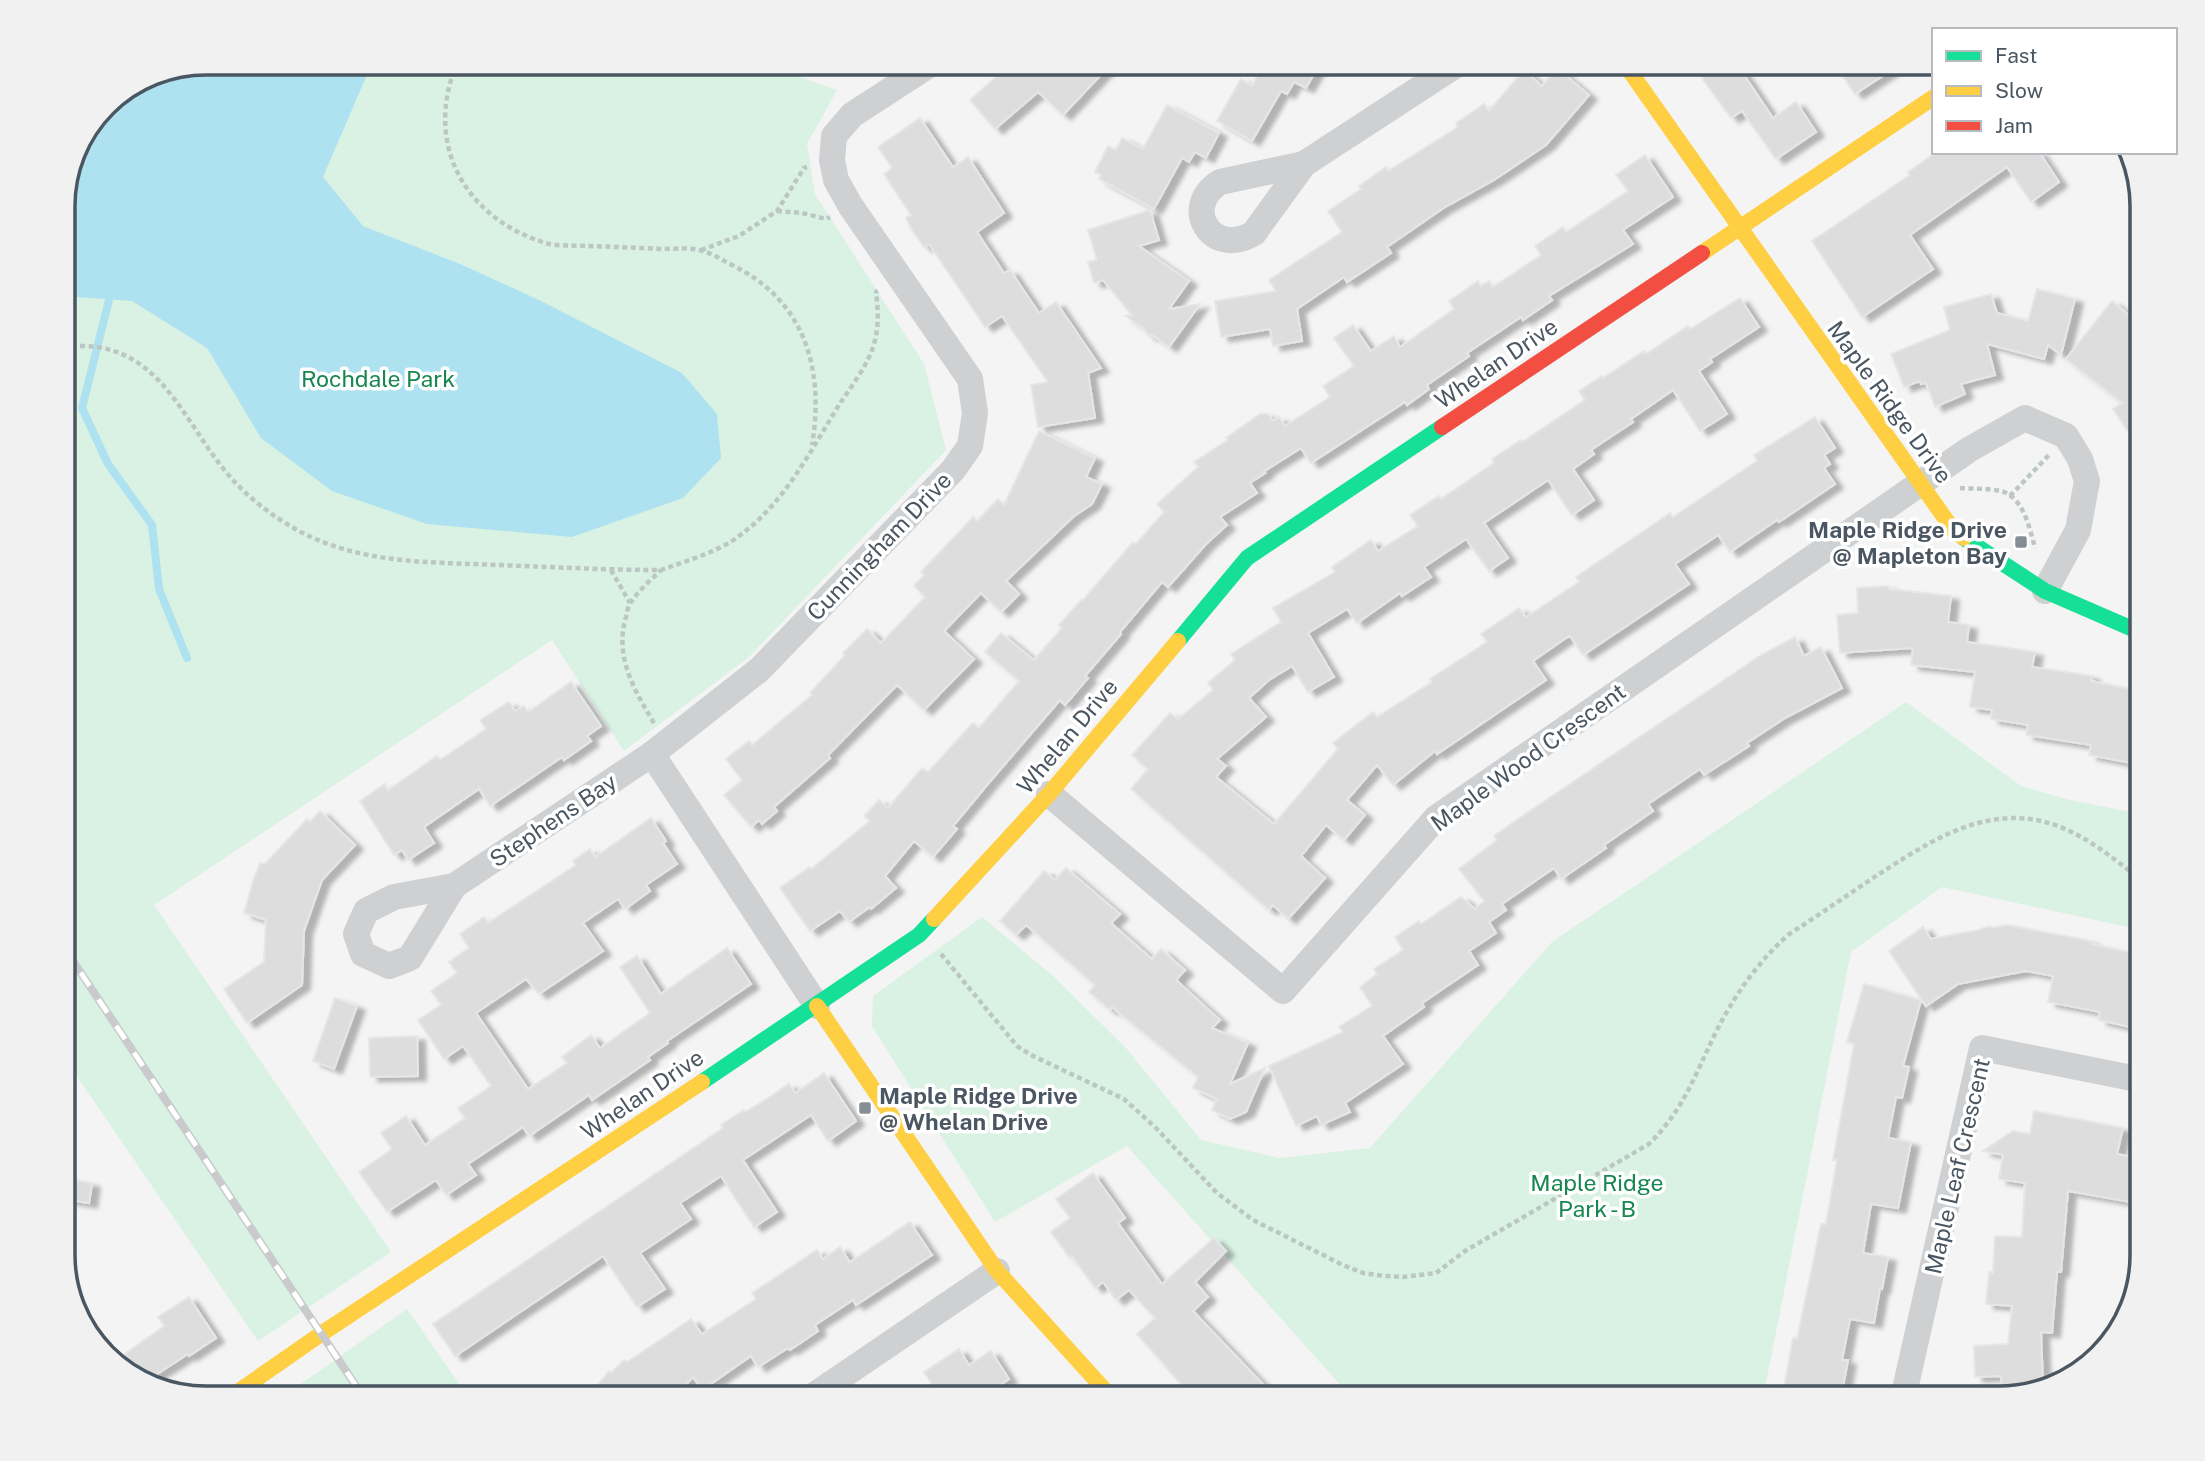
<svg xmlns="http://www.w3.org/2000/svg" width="2205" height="1461" font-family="'Public Sans',sans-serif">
	<defs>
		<filter id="shadow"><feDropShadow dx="8" dy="4.5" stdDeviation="2" flood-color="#0004"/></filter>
	</defs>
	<rect width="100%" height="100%" fill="#f4f4f4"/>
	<g fill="#d9f2e3">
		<polygon points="206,63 761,63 837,90 807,144 815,194 924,364 946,450 749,657 624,751 552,640 154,905 391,1252 258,1341 63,1056 63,197 74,151 105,105 152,74"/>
		<polygon points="1906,702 2021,786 2070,800 2142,814 2142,930 1942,887 1851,952 1763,1398 1352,1398 1127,1146 995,1222 872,1026 873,996 982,917 1052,975 1126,1048 1201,1140 1280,1158 1370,1148 1552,942"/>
		<polygon points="407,1309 469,1398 281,1398"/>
	</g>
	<polygon fill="#aee2f0" points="206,63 372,63 323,177 363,226 460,264 539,300 682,373 717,414 721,458 683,498 572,537 427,524 332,491 261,438 207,348 132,301 63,296 63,197 74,151 105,105 152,74"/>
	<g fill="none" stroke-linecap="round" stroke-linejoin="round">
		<polyline stroke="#aee2f0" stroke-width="8" points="109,300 82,408 108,464 152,525 159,589 187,658"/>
	</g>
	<g fill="#ddddde" stroke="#e5e6e7" stroke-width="2" filter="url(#shadow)">
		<polygon points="1024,63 1112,63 1063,115 1038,92 995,129 970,100 1006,68 1012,75"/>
		<polygon points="1255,63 1320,63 1306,88 1294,82 1287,94 1281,91 1252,141 1217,121 1241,79 1252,86 1262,66"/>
		<polygon points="1723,63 1736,63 1773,118 1796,102 1816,132 1776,159 1742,111 1731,118 1702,78"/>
		<polygon points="1834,63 1902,63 1855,94"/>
		<polygon points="1557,68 1589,95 1546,145 1494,180 1445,207 1387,247 1391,253 1347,282 1344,277 1297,309 1302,341 1273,346 1270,329 1221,337 1215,301 1276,291 1269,280 1342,232 1328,211 1361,189 1359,186 1386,167 1388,171 1458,127 1456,123 1484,104 1489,111 1524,70 1542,86"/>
		<polygon points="1167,105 1219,133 1206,158 1195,152 1189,162 1182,158 1154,209 1099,179 1101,175 1095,172 1108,146 1116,150 1122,138 1143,149"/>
		<polygon points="920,118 953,167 968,157 1004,213 977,232 1004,273 1010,270 1039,313 1056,302 1101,368 1088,373 1095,418 1038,427 1031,385 1048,382 1002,316 985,327 929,244 924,247 912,230 906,218 911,215 884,174 892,168 878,147"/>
		<polygon points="1937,152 2039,152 2059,182 2031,202 2007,167 1910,235 1933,269 1862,317 1812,241 1910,175 1908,172"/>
		<polygon points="1645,155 1673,197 1623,230 1633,244 1549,296 1552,300 1523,320 1521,317 1467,353 1469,356 1427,385 1429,389 1407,405 1405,402 1311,463 1301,448 1263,472 1265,473 1250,483 1257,493 1220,517 1227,525 1206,544 1168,587 1162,582 1120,632 1121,634 1085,676 1088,678 1065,705 1060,700 987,785 953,826 957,829 933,857 914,841 885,876 896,888 871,909 870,907 849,922 840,911 810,931 780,888 810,867 811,869 870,821 864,816 879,800 888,808 922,768 928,772 973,723 979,728 1019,681 985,652 1001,633 1034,660 1062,628 1059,625 1065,618 1082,599 1083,600 1133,542 1136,544 1164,512 1157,504 1198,467 1194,462 1228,440 1226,438 1260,414 1268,414 1273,421 1279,417 1285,426 1330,397 1323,386 1354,366 1334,338 1353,325 1371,351 1394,336 1400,347 1454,309 1449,301 1478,281 1481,286 1489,281 1493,287 1541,255 1535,246 1563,227 1566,232 1628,191 1616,175"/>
		<polygon points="1150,210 1159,240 1139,246 1189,281 1169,309 1200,304 1169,347 1151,334 1149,336 1143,328 1126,316 1132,315 1103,280 1094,283 1088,262 1097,260 1088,230"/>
		<polygon points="2037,289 2075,299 2061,355 2048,345 2044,359 1987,344 1995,375 1961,384 1965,394 1935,407 1926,383 1921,384 1920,381 1904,387 1891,354 1950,330 1944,307 1991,294 1997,313 2028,321"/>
		<polygon points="1740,298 1759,327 1710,359 1712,362 1699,371 1727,414 1700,431 1673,390 1631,419 1633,422 1591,450 1594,454 1573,469 1594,500 1572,515 1548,480 1484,523 1508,558 1489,571 1466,539 1424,567 1431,577 1402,596 1400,593 1357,623 1347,609 1308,633 1334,677 1308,692 1292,666 1269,680 1249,698 1266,717 1217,759 1226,766 1216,777 1274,824 1338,749 1333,743 1373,712 1377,717 1432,682 1430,679 1487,642 1481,634 1519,608 1526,617 1579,582 1576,577 1670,513 1673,517 1757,461 1754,455 1815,417 1835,448 1824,455 1830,464 1824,468 1835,484 1779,522 1777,520 1730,552 1718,535 1675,564 1689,584 1583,655 1570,636 1566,638 1533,661 1546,680 1437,754 1435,751 1393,785 1377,765 1347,800 1365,815 1344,840 1326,825 1301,856 1325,878 1288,919 1273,905 1269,910 1131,789 1148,769 1132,755 1170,713 1178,719 1213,690 1208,683 1235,660 1231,654 1281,622 1273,608 1335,572 1332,567 1371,540 1378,551 1418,526 1410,515 1439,496 1441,499 1494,463 1492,459 1521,440 1522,442 1585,400 1579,391 1602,376 1603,378 1644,351 1646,354 1688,326 1690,329"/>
		<polygon points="2112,301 2142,326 2142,452 2113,409 2122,403 2066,359"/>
		<polygon points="1039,431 1095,458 1086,477 1102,484 1092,504 1073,517 1006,581 1019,594 1001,612 981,593 944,631 974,659 924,710 897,685 828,755 830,758 774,807 777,811 762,824 759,820 751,827 724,795 742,780 726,759 749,741 752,745 812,695 810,693 845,655 843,653 867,629 881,643 925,597 914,586 924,575 921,572 973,517 977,521 998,499 1004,505"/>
		<polygon points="1889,586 1889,589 1951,596 1948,622 1969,625 1967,642 2035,652 2032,667 2092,676 2091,681 2136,690 2131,713 2142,715 2142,765 2089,755 2091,745 2026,735 2028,725 1991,719 1992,710 1970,707 1975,672 1911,665 1913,648 1840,653 1837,615 1858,613 1857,588"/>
		<polygon points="1795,637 1804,656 1821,647 1842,688 1785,718 1747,743 1749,746 1704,775 1700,769 1648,804 1653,811 1604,845 1606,848 1561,879 1554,868 1502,904 1506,910 1489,922 1496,933 1469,951 1478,965 1422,1003 1424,1007 1383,1036 1403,1064 1345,1103 1350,1112 1321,1125 1317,1116 1296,1126 1269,1066 1343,1032 1339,1027 1372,1006 1360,987 1377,974 1374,969 1403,950 1395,937 1419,921 1421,924 1461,897 1475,909 1484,901 1459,869 1497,840 1494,836 1518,819 1761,655"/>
		<polygon points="571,682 601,726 587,736 591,741 564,760 562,757 490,806 479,789 424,827 434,843 408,860 402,850 394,855 360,801 385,784 388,790 437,756 440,760 486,729 480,720 509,702 515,711 524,706 528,712"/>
		<polygon points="320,811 355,845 322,880 304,931 302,985 247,1023 224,989 264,962 266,920 244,913 253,881 260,863 265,864 307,819 310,822"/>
		<polygon points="651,818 666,841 663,843 677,864 646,885 650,891 625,909 618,899 583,923 603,951 539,994 526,979 476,1013 528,1089 567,1063 562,1057 591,1035 600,1048 650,1013 620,967 637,956 661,994 727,948 751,984 667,1041 668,1043 648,1057 650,1060 592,1100 589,1095 529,1136 523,1127 468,1164 476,1175 446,1195 436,1180 387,1212 359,1172 392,1149 381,1133 406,1116 425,1145 465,1118 458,1108 491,1086 463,1046 444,1059 418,1020 441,1005 431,991 457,973 449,962 469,948 460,934 484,917 488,923 576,865 573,861 590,849 595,857"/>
		<polygon points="1066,868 1120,914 1111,923 1152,959 1161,949 1185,970 1176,980 1220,1020 1212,1028 1248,1043 1230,1084 1265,1068 1246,1112 1230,1119 1212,1110 1217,1099 1193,1088 1198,1077 1112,1007 1110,1010 1089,992 1095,985 1026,925 1016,935 1000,921 1044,871 1055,880"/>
		<polygon points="2007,925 2091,941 2091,944 2142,955 2142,1002 2135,1001 2130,1027 2099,1020 2100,1012 2048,1002 2053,976 2026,971 1958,984 1926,1006 1889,951 1923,927 1931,939 1978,930 1990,926 1992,928"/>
		<polygon points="1864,984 1921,1000 1903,1066 1909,1067 1902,1098 1896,1097 1888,1138 1911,1142 1898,1208 1871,1204 1863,1253 1888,1257 1882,1289 1880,1288 1874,1323 1850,1319 1842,1360 1848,1360 1842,1392 1818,1388 1820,1398 1782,1398 1793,1338 1797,1339 1821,1224 1826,1224 1837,1160 1833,1160 1854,1044 1847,1042"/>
		<polygon points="335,998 357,1006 334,1069 313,1061"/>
		<polygon points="417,1036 418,1076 370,1077 369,1038"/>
		<polygon points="824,1073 856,1121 828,1141 811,1115 743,1160 777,1212 754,1227 721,1176 680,1203 691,1219 640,1253 665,1289 637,1307 603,1256 455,1356 433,1324 723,1128 721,1125 744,1110 745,1112 762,1102 789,1084 795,1093"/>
		<polygon points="2034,1111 2123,1128 2117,1154 2142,1159 2142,1204 2068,1191 2061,1272 2057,1272 2052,1333 2041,1332 2043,1386 2002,1397 2001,1376 1975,1377 1974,1346 2008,1344 2012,1306 1986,1304 1989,1272 1993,1273 1995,1236 2022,1237 2025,1183 1999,1179 2003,1155 1983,1151 2013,1131 2030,1134"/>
		<polygon points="1093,1173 1125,1218 1118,1223 1162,1284 1214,1238 1226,1251 1195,1282 1208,1297 1193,1311 1276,1398 1193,1398 1137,1334 1155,1318 1129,1290 1116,1300 1103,1282 1095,1288 1072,1256 1070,1258 1051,1232 1070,1218 1056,1199"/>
		<polygon points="63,1178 92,1183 89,1203 63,1199"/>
		<polygon points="910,1222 932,1255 856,1305 853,1300 815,1325 818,1331 790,1350 788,1348 758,1367 751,1356 702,1390 693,1377 673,1398 587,1398 609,1371 611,1373 624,1360 627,1362 691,1319 702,1334 756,1299 752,1293 817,1250 823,1259 840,1247 850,1262"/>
		<polygon points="189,1297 216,1338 189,1356 188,1354 148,1380 127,1374 115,1361 164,1326 158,1317"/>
		<polygon points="959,1349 969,1365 991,1351 1009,1379 999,1386 1006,1398 941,1398 924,1372"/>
	</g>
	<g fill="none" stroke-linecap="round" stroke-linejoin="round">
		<g stroke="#bcc7c4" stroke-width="4.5" stroke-dasharray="5 3.5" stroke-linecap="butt">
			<path d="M457 63C422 147 468 223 553 245 589 246 624 247 660 249 673 249 690 247 703 251 713 254 722 260 732 265 804 300 825 368 812 445"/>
			<polyline points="777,211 802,213 826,219 830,217"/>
			<polyline points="701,250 739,236 777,211 804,168 807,167"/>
			<path d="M63 347C160 335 181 422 232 479 251 500 275 518 299 531 361 564 428 562 497 565 552 567 606 570 661 570 686 561 714 553 735 539 784 505 809 453 839 405 852 385 870 363 875 340 879 324 878 309 876 292L878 291"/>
			<path d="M1960 488C1973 489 1991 488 2004 492 2024 500 2030 529 2035 548"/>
			<polyline points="2010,496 2049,455"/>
			<polyline points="611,570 630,603"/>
			<path d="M654 723C634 690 614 656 626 617 627 612 628 606 631 602 639 590 651 580 661 570"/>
			<path d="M941 954 1017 1046 1031 1055 1124 1099 1155 1127 1217 1193 1253 1220 1343 1265 1363 1273 1384 1276 1403 1277 1436 1273 1465 1251 1649 1144C1684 1109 1694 1077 1715 1034 1734 996 1757 963 1788 935 1817 916 1845 897 1873 878 1921 847 1975 809 2036 820 2076 827 2111 856 2142 881"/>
		</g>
		<g stroke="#ced0d2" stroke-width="26">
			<path d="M1304 164 1254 233C1212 259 1180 207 1220 182L1304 164 1459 63"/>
			<polyline points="652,754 817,1006"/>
			<polyline points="1049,794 1283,991 1436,818 1970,449 2025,418 2066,436 2080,459 2087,481 2078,530 2045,591"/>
			<polyline points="454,886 410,958 389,966 363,954 356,934 366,911 394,897 454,886 652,754 759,670 953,470 970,446 975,413 970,379 850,205 836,180 832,160 834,136 852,115 932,63"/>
			<polyline points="810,1398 997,1271"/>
			<polyline points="1903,1398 1982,1048 2142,1080"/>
		</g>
		<g stroke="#16e098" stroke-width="16">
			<polyline points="1964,538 2045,591 2142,633"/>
			<polyline points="1178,641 1247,558 1442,427"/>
			<polyline points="702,1082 919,935 934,919"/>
		</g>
		<g stroke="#ffcf43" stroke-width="16">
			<polyline points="1624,63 1954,531 1964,538"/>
			<polyline points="1702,253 1934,97"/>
			<polyline points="934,919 1049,794 1178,641"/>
			<polyline points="817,1006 997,1271 1112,1398"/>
			<polyline points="229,1398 321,1334 702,1082"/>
		</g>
		<polyline stroke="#f24e42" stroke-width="16" points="1442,427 1702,253"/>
		<defs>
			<polyline id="rail" points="63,946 364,1398"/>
		</defs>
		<use href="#rail" stroke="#c9cacc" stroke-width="8"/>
		<use href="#rail" stroke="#fff" stroke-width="5" stroke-dasharray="16" stroke-linecap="butt"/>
	</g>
	<g fill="#868d94" stroke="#fff" stroke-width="2.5">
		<rect x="2014" y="535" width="14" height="14" rx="3.5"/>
		<rect x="858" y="1101" width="14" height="14" rx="3.5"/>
	</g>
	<g text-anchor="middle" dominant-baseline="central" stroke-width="7" stroke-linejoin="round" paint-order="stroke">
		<g font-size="23" fill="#4a5661" stroke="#fff">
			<text transform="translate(1496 363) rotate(-34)">Whelan Drive</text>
			<text transform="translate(1890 402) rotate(54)">Maple Ridge Drive</text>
			<text transform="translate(879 546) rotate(-46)">Cunningham Drive</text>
			<text transform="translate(1067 736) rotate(-50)">Whelan Drive</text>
			<text transform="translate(1528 757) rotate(-36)">Maple Wood Crescent</text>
			<text transform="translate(553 820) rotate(-34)">Stephens Bay</text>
			<text transform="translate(642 1094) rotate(-34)">Whelan Drive</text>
			<text transform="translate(1957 1166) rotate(-77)">Maple Leaf Crescent</text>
		</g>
		<g font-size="23" fill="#17864f" stroke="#fff">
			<text x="378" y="378">Rochdale Park</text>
			<text x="1597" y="1182">Maple Ridge<tspan x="1597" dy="26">Park - B</tspan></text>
		</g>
		<g font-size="23" font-weight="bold" fill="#4a5661" stroke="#fff" text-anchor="end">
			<text x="2007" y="529">Maple Ridge Drive<tspan x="2007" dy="26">@ Mapleton Bay</tspan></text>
			<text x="879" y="1095" text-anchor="start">Maple Ridge Drive<tspan x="879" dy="26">@ Whelan Drive</tspan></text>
		</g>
	</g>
	<path d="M0 0H2205V1461H0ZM206 75H1999A131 131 0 0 1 2130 206V1255A131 131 0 0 1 1999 1386H206A131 131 0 0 1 75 1255V206A131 131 0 0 1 206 75Z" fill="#f1f1f2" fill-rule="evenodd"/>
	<path fill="none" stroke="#4a5661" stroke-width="3.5" d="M206 75H1999A131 131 0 0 1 2130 206V1255A131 131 0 0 1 1999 1386H206A131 131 0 0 1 75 1255V206A131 131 0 0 1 206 75Z"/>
	<rect x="1932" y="28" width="245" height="126" fill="#ffffff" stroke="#b7bbc0" stroke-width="2"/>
	<rect x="1946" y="51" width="35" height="10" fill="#16e098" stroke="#b7bbc0" stroke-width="2"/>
	<text x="1995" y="63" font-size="21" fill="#4a5661">Fast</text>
	<rect x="1946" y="86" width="35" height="10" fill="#ffcf43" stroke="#b7bbc0" stroke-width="2"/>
	<text x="1995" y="98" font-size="21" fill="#4a5661">Slow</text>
	<rect x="1946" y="121" width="35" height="10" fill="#f24e42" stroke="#b7bbc0" stroke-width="2"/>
	<text x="1995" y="133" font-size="21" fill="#4a5661">Jam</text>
</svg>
